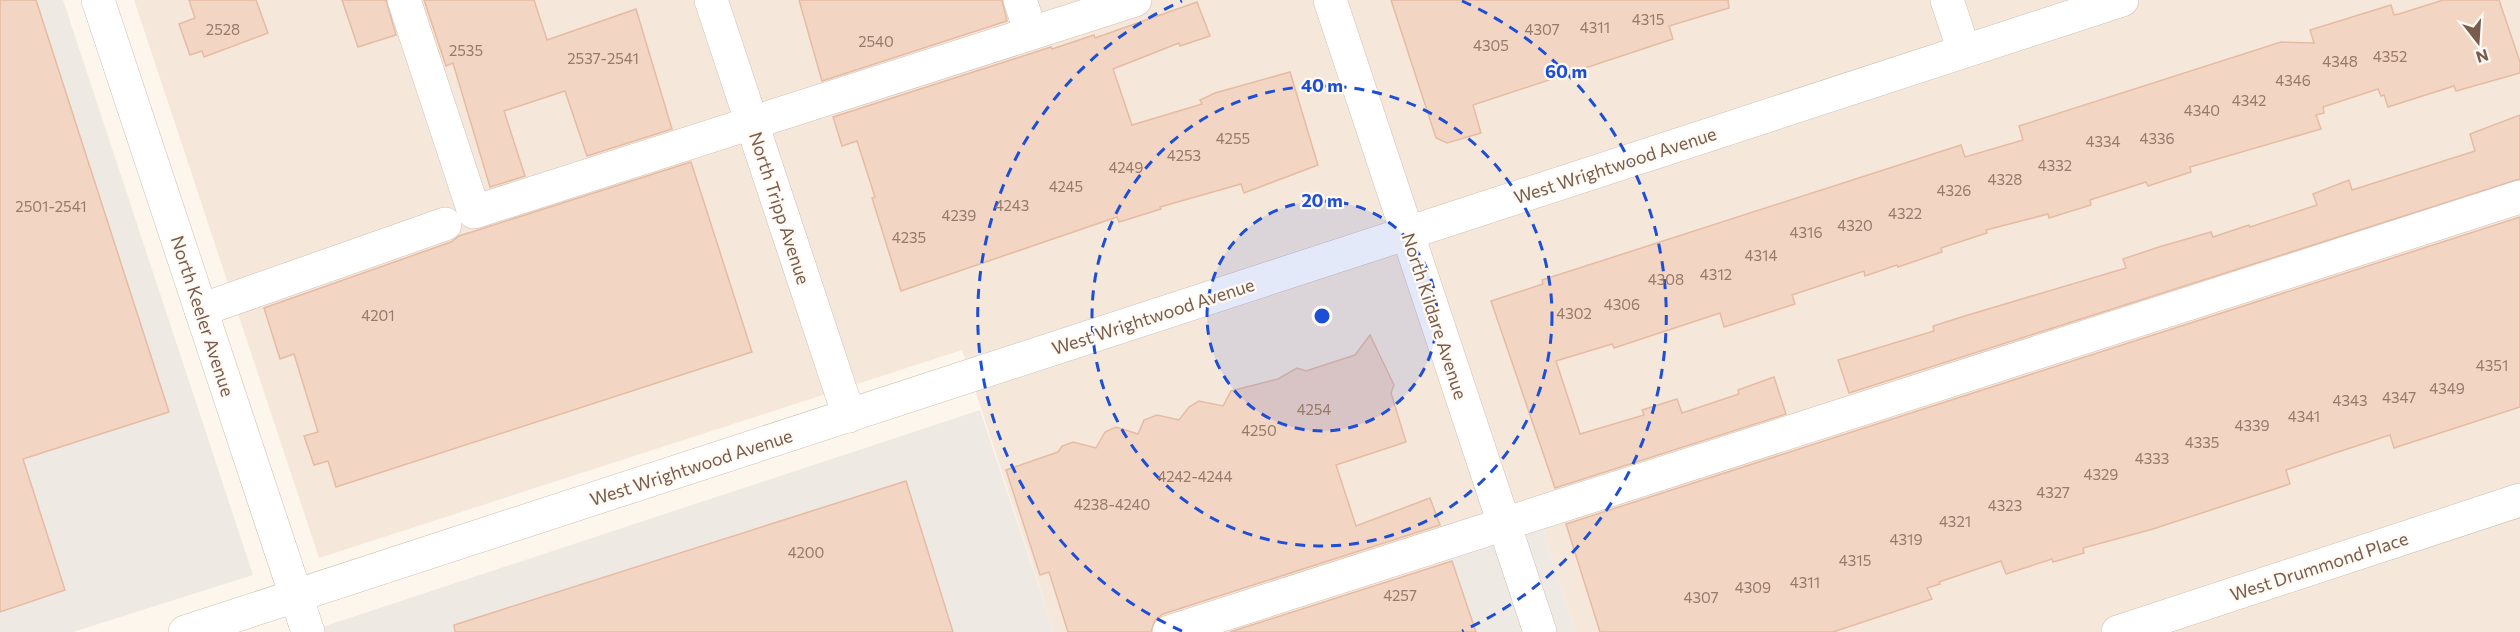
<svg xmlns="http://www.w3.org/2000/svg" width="2520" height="632" font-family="Commissioner,sans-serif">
	<rect width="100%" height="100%" fill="#fdf6ec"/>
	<polygon fill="#f5e8da" points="134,0 2520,0 2520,632 1575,632 1543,529 1233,632 1054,632 962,350 319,558"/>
	<g fill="#efe9e4">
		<polygon points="0,0 63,0 253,575 73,632 0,632"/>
		<polygon points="980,410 1054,632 307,632"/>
		<polygon points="1543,529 1575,632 1233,632"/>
	</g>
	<g fill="#f3d5c3" stroke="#e6bba3" stroke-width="1.5">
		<polygon points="0,0 36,0 169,412 23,459 65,590 0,612"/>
		<polygon points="189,0 256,0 268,33 204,57 202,51 190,55 179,24 195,18"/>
		<polygon points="342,0 386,0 396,35 358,47"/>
		<polygon points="424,0 534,0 547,40 636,9 672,129 587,156 565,91 504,111 525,176 490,187 453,63 446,66"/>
		<polygon points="799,0 1002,0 1007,21 822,81"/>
		<polygon points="1391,0 1728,0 1729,8 1669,26 1673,39 1473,105 1481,133 1447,143 1436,138"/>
		<polygon points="2443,0 2499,0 2520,62 2520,73 2456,91 2454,86 2388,107 2384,95 2381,96 2378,89 2323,107 2324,113 2316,115 2321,129 2190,167 2191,172 2148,186 2146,182 2090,200 2091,205 2049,218 2048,214 1986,230 1987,233 1941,248 1942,252 1898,267 1897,265 1865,276 1864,271 1792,295 1795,304 1724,327 1720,313 1614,348 1612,344 1556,361 1580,434 1644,415 1642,410 1677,399 1682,413 1739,394 1738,390 1774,377 1786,414 1555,488 1491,301 1543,284 1542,280 1961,145 1965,157 2023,140 2019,126 2281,42 2314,43 2310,30 2391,5 2394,15 2399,14"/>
		<polygon points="1197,2 1210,36 1180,46 1179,43 1113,69 1132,125 1202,104 1200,100 1215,93 1290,72 1318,165 1244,193 1241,184 1160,207 1161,209 1119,222 1117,217 901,291 872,198 875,197 857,141 842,146 833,117 1051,47 1052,49 1094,35 1095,38"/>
		<polygon points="2520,115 2520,179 1849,393 1838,360 1934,331 1933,326 1968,315 2126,268 2123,259 2159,247 2211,232 2213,237 2249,225 2250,227 2317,205 2313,194 2349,180 2352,190 2475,151 2470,134"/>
		<polygon points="691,162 752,352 336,487 328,461 314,465 304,436 318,432 294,354 280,359 264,308 451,242 459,236"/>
		<polygon points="2520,217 2520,407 2394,448 2390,435 2335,453 2286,470 2290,484 2153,529 2083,548 2084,553 2053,562 2052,559 2006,574 2001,561 1939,582 1940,584 1927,588 1932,599 1833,632 1600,632 1566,524"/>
		<polygon points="1370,335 1394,385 1391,393 1406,442 1336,465 1356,526 1430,498 1440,525 1163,614 1155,620 1151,632 1068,632 1049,572 1040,575 1006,470 1058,452 1062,446 1073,442 1096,448 1105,432 1116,427 1138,434 1144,420 1157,415 1179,420 1189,407 1199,401 1223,406 1231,391 1278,379 1297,368 1306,371 1355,355"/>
		<polygon points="906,481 953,632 455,632 454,625"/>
		<polygon points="1452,561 1476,632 1230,632"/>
	</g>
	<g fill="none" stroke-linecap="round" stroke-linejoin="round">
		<defs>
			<g id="minor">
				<polyline points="98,0 308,632"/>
				<polyline points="404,0 474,212 1135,0"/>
				<polyline points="711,0 849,416"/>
				<polyline points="1020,0 1031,33"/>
				<polyline points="1330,0 1540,632"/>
				<polyline points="1947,0 1964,51"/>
				<polyline points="201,310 445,224"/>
				<polyline points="185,632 2122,0"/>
				<polyline points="1169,632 2520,197"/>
				<polyline points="2118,632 2520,500"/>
			</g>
		</defs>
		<use href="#minor" stroke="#d1beb0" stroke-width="34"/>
		<use href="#minor" stroke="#fff" stroke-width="33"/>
	</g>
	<circle cx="1322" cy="316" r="115" fill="#1d4ed8" fill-opacity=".12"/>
	<g fill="none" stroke="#1d4ed8" stroke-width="3" stroke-dasharray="10 8">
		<circle cx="1322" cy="316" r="115"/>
		<circle cx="1322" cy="316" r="230"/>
		<path d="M1182 631A345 345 0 0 1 1182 1M1462 1A345 345 0 0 1 1462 631"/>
	</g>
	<g text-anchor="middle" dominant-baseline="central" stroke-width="4.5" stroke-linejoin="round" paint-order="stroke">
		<g font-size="15" fill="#987a6a">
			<text x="1648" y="19">4315</text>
			<text x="1595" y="27">4311</text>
			<text x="223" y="29">2528</text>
			<text x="1542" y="29">4307</text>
			<text x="876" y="41">2540</text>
			<text x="1491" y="45">4305</text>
			<text x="466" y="50">2535</text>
			<text x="2390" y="56">4352</text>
			<text x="603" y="58">2537-2541</text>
			<text x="2340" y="61">4348</text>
			<text x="2293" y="80">4346</text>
			<text x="2249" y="100">4342</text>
			<text x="2202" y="110">4340</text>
			<text x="1233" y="138">4255</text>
			<text x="2157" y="138">4336</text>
			<text x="2103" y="141">4334</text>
			<text x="1184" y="155">4253</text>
			<text x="2055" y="165">4332</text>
			<text x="1126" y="167">4249</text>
			<text x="2005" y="179">4328</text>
			<text x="1066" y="186">4245</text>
			<text x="1954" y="190">4326</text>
			<text x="1012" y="205">4243</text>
			<text x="51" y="206">2501-2541</text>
			<text x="1905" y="213">4322</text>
			<text x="959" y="215">4239</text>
			<text x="1855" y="225">4320</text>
			<text x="1806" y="232">4316</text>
			<text x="909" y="237">4235</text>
			<text x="1761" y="255">4314</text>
			<text x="1716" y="274">4312</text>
			<text x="1666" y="279">4308</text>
			<text x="1622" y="304">4306</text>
			<text x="1574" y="313">4302</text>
			<text x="378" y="315">4201</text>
			<text x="2492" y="365">4351</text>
			<text x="2447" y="388">4349</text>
			<text x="2399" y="397">4347</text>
			<text x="2350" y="400">4343</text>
			<text x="1314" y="409">4254</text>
			<text x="2304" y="416">4341</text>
			<text x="2252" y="425">4339</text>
			<text x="1259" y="430">4250</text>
			<text x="2202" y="442">4335</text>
			<text x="2152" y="458">4333</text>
			<text x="2101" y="474">4329</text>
			<text x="1195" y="476">4242-4244</text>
			<text x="2053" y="492">4327</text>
			<text x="1112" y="504">4238-4240</text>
			<text x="2005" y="505">4323</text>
			<text x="1955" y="521">4321</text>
			<text x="1906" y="539">4319</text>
			<text x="806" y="552">4200</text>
			<text x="1855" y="560">4315</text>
			<text x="1805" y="582">4311</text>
			<text x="1753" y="587">4309</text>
			<text x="1400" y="595">4257</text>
			<text x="1701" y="597">4307</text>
		</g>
		<g font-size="18" fill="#7a5c4d" stroke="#fffaf3">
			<text transform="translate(1615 165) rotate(-18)">West Wrightwood Avenue</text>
			<text transform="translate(780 208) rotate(72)">North Tripp Avenue</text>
			<text transform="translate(203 316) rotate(72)">North Keeler Avenue</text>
			<text transform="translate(1153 316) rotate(-18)">West Wrightwood Avenue</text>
			<text transform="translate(1435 316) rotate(72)">North Kildare Avenue</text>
			<text transform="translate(691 467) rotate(-18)">West Wrightwood Avenue</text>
			<text transform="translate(2319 566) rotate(-18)">West Drummond Place</text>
		</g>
	</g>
	<circle cx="1322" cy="316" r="9" fill="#1d4ed8" stroke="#fffaf3" stroke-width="3"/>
	<g font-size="18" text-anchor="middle" font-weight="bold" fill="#1d4ed8" stroke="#fffaf3" stroke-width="4.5" stroke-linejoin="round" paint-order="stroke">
		<text x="1566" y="78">60 m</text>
		<text x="1322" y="92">40 m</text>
		<text x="1322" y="207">20 m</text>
	</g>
	<g transform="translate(2478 42) rotate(163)" stroke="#fffaf3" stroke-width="4.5" paint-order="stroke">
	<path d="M0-4.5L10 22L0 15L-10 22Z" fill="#7a5c4d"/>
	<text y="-9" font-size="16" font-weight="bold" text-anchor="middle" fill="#7a5c4d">N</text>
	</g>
</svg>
